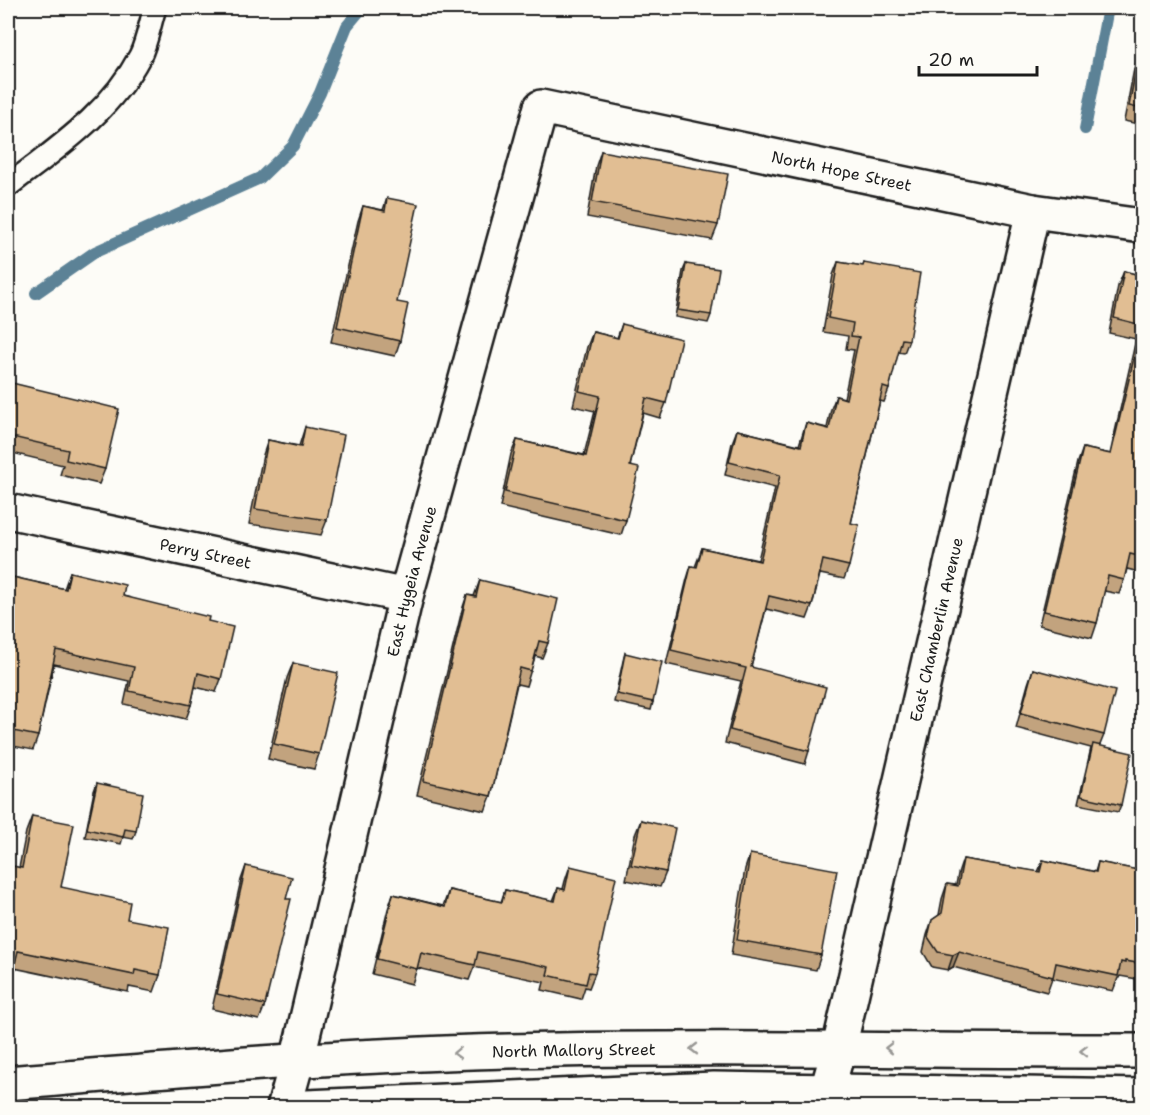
<svg xmlns="http://www.w3.org/2000/svg" width="1150" height="1115" font-family="'Shantell Sans',sans-serif">
	<rect width="100%" height="100%" fill="#fdfcf7"/>
	<filter id="ink" filterUnits="userSpaceOnUse"><feTurbulence type="fractalNoise" baseFrequency=".0167" numOctaves="2"/><feDisplacementMap in="SourceGraphic" scale="12" xChannelSelector="R" yChannelSelector="G"/><feConvolveMatrix kernelMatrix="1 2 1 2 8 2 1 2 1" color-interpolation-filters="sRGB"/></filter>
	<g filter="url(#ink)">
		<g fill="none" stroke-linecap="round" stroke-linejoin="round">
			<g stroke="#5c8296" stroke-width="12">
				<polyline points="1085,129 1108,8"/>
				<polyline points="36,293 95,252 260,178 293,146 320,93 347,26 362,8"/>
			</g>
			<defs>
				<path id="service" d="M8 186C57 148 110 113 140 56 147 42 150 23 155 8"/>
				<g id="minor">
					<path id="s1" d="M8 511 406 596"/>
					<path id="s2" d="M284 1108 297 1061 406 596 541 107 1033 211 1142 226"/>
					<path id="s3" d="M822 1108 839 1048 1033 211"/>
				</g>
				<g id="secondary">
					<path id="s4" d="M8 1083C174 1069 341 1055 509 1051 720 1046 931 1051 1142 1051"/>
					<polyline points="284,1108 714,1089 1142,1096"/>
				</g>
			</defs>
			<use href="#service" stroke="#1c1c1c" stroke-width="26"/>
			<use href="#minor" stroke="#1c1c1c" stroke-width="38"/>
			<use href="#secondary" stroke="#1c1c1c" stroke-width="38"/>
			<use href="#service" stroke="#fdfcf7" stroke-width="21"/>
			<use href="#minor" stroke="#fdfcf7" stroke-width="33"/>
			<use href="#secondary" stroke="#fdfcf7" stroke-width="33"/>
		</g>
		<g fill="#c2a37e" stroke="#1c1c1c" stroke-width="1.5">
			<polygon points="1139,54 1143,55 1143,125 1124,121 1134,69"/>
			<polygon points="601,151 718,225 712,240 587,217 596,166"/>
			<polygon points="387,198 400,341 395,356 331,342 358,221 363,206 383,210"/>
			<polygon points="838,262 863,266 864,263 909,340 904,353 898,352 889,389 884,402 880,401 851,523 849,566 844,579 820,574 812,606 807,619 766,609 751,667 809,751 805,764 725,743 741,681 666,664 687,579 691,566 695,567 702,548 758,560 775,488 725,475 732,443 737,430 799,445 806,423 827,428 831,409 836,396 844,398 854,350 846,349 848,336 823,332 833,275"/>
			<polygon points="686,264 711,315 708,323 675,317 683,271"/>
			<polygon points="1124,271 1143,276 1143,573 1127,569 1124,580 1119,594 1104,591 1097,623 1092,638 1039,625 1078,462 1083,448 1110,454 1136,339 1109,333 1118,286"/>
			<polygon points="622,324 666,403 660,418 643,413 630,466 626,520 621,535 500,507 511,454 517,440 584,455 595,411 573,406 587,347 593,332 617,338"/>
			<polygon points="8,382 105,469 99,484 60,475 63,465 8,452"/>
			<polygon points="305,427 327,520 321,535 249,524 263,455 268,440 299,446"/>
			<polygon points="70,572 123,596 208,621 221,679 216,692 195,687 191,705 186,719 124,704 129,681 54,664 38,736 33,750 8,745 8,576 64,589"/>
			<polygon points="480,580 548,643 542,658 535,656 526,686 517,684 491,796 485,811 417,795 462,610 467,595 474,596"/>
			<polygon points="625,653 653,702 651,710 614,702 623,661"/>
			<polygon points="293,663 319,754 314,769 268,759 287,678"/>
			<polygon points="1033,669 1104,735 1100,745 1121,805 1118,812 1078,804 1091,748 1016,728 1028,684"/>
			<polygon points="97,783 136,831 133,839 123,837 121,844 85,837 94,791"/>
			<polygon points="32,816 61,887 127,919 160,975 154,992 129,987 128,992 14,968 8,988 8,865 19,868 26,832"/>
			<polygon points="641,820 666,872 660,887 626,880 635,835"/>
			<polygon points="750,854 821,955 816,970 731,955 745,869"/>
			<polygon points="963,859 1038,872 1043,860 1095,872 1098,862 1143,871 1143,980 1120,976 1119,978 1118,978 1113,991 1052,978 1047,992 953,967 948,970 932,967 923,952 927,935 932,920 939,915 942,899 947,884 956,885 958,874"/>
			<polygon points="246,866 286,899 265,1005 259,1020 212,1009 241,880"/>
			<polygon points="570,866 595,973 589,988 585,987 581,999 542,990 544,982 474,967 469,980 417,968 412,984 372,974 388,909 393,894 443,906 449,890 501,902 505,890 553,901 558,888 563,889 565,881"/>
		</g>
		<polygon fill="#9e8567" stroke="#1c1c1c" stroke-width="1.5" points="959,952 953,967 948,970 953,955"/>
		<g fill="#e1be93" stroke="#1c1c1c" stroke-width="1.5">
			<polygon points="1139,54 1143,55 1143,109 1129,106"/>
			<polygon points="601,151 728,174 718,225 592,202"/>
			<polygon points="387,198 418,204 397,302 408,304 400,341 337,327 363,206 385,211"/>
			<polygon points="838,262 863,266 864,263 920,273 909,340 902,339 889,389 883,387 851,523 859,525 849,566 823,560 812,606 769,596 751,667 826,687 809,751 730,730 746,668 671,650 691,566 697,567 702,548 760,561 780,475 729,462 737,430 801,446 806,423 829,429 836,396 846,399 859,337 851,336 853,323 828,318"/>
			<polygon points="686,264 719,269 711,315 678,310"/>
			<polygon points="1124,271 1143,276 1143,557 1130,554 1124,580 1108,576 1097,623 1044,611 1083,448 1111,454 1142,325 1114,318"/>
			<polygon points="622,324 681,339 666,403 646,398 630,466 639,468 626,520 505,492 517,440 586,456 600,396 579,391 593,332 618,338"/>
			<polygon points="8,382 119,409 105,469 66,460 68,450 8,436"/>
			<polygon points="305,427 344,435 327,520 255,509 268,440 301,447"/>
			<polygon points="70,572 125,585 123,596 209,617 208,621 233,627 221,679 198,673 191,705 129,691 134,667 56,650 38,736 8,730 8,576 66,589"/>
			<polygon points="480,580 558,599 548,643 539,641 531,671 520,668 491,796 423,781 467,595 476,597"/>
			<polygon points="625,653 662,662 653,702 617,694"/>
			<polygon points="293,663 338,673 319,754 274,744"/>
			<polygon points="1033,669 1115,691 1104,735 1021,713"/>
			<polygon points="1093,744 1132,753 1121,805 1081,796"/>
			<polygon points="97,783 143,793 136,831 125,829 123,837 87,829"/>
			<polygon points="32,816 74,824 61,887 130,902 127,919 169,927 160,975 135,970 134,975 18,951 12,976 8,975 8,865 22,868"/>
			<polygon points="641,820 675,828 666,872 631,865"/>
			<polygon points="750,854 837,870 821,955 737,940"/>
			<polygon points="963,859 1040,872 1043,860 1096,872 1098,862 1143,871 1143,964 1125,961 1125,963 1121,962 1118,976 1056,963 1053,977 959,952 953,955 938,952 928,937 932,920 942,913 947,884 958,886"/>
			<polygon points="246,866 292,877 286,899 291,899 265,1005 217,994"/>
			<polygon points="570,866 616,877 595,973 589,972 586,984 547,975 549,967 478,952 475,965 421,953 417,969 377,959 393,894 445,907 449,890 502,902 505,890 555,901 558,888 565,890"/>
		</g>
		<defs><path id="oneway-chevron" d="M-2-3.5L2.5 0L-2 3.5" fill="none" stroke-width="1.6" stroke-linecap="round" stroke-linejoin="round" transform="scale(1.5)"/></defs>
		<g stroke="#989794">
			<use href="#oneway-chevron" transform="translate(889 1048) rotate(-179)"/>
			<use href="#oneway-chevron" transform="translate(694 1049) rotate(180)"/>
			<use href="#oneway-chevron" transform="translate(1084 1051) rotate(-180)"/>
			<use href="#oneway-chevron" transform="translate(457 1053) rotate(178)"/>
		</g>
	</g>
	<g text-anchor="middle" dominant-baseline="central" stroke-width="5" stroke-linejoin="round" paint-order="stroke">
		<g font-size="16" fill="#1c1c1c" stroke="#fdfcf7">
			<text stroke="none"><textPath href="#s2" startOffset="1341">North Hope Street</textPath></text>
			<text stroke="none"><textPath href="#s1" startOffset="202">Perry Street</textPath></text>
			<text stroke="none"><textPath href="#s2" startOffset="542">East Hygeia Avenue</textPath></text>
			<text stroke="none"><textPath href="#s3" startOffset="492">East Chamberlin Avenue</textPath></text>
			<text stroke="none"><textPath href="#s4" startOffset="567">North Mallory Street</textPath></text>
		</g>
	</g>
	<rect width="1150" height="1115" fill="none" stroke="#fdfcf7" stroke-width="30"/>
	<rect x="15" y="15" width="1120" height="1085" fill="none" stroke="#1c1c1c" stroke-width="2" filter="url(#ink)"/>
	<path d="M919 66v9h118v-9" fill="none" stroke="#1c1c1c" stroke-width="3"/>
	<text x="928" y="66" font-size="18" fill="#1c1c1c" stroke="#fdfcf7" stroke-width="4.5" paint-order="stroke">20 m</text>
</svg>
